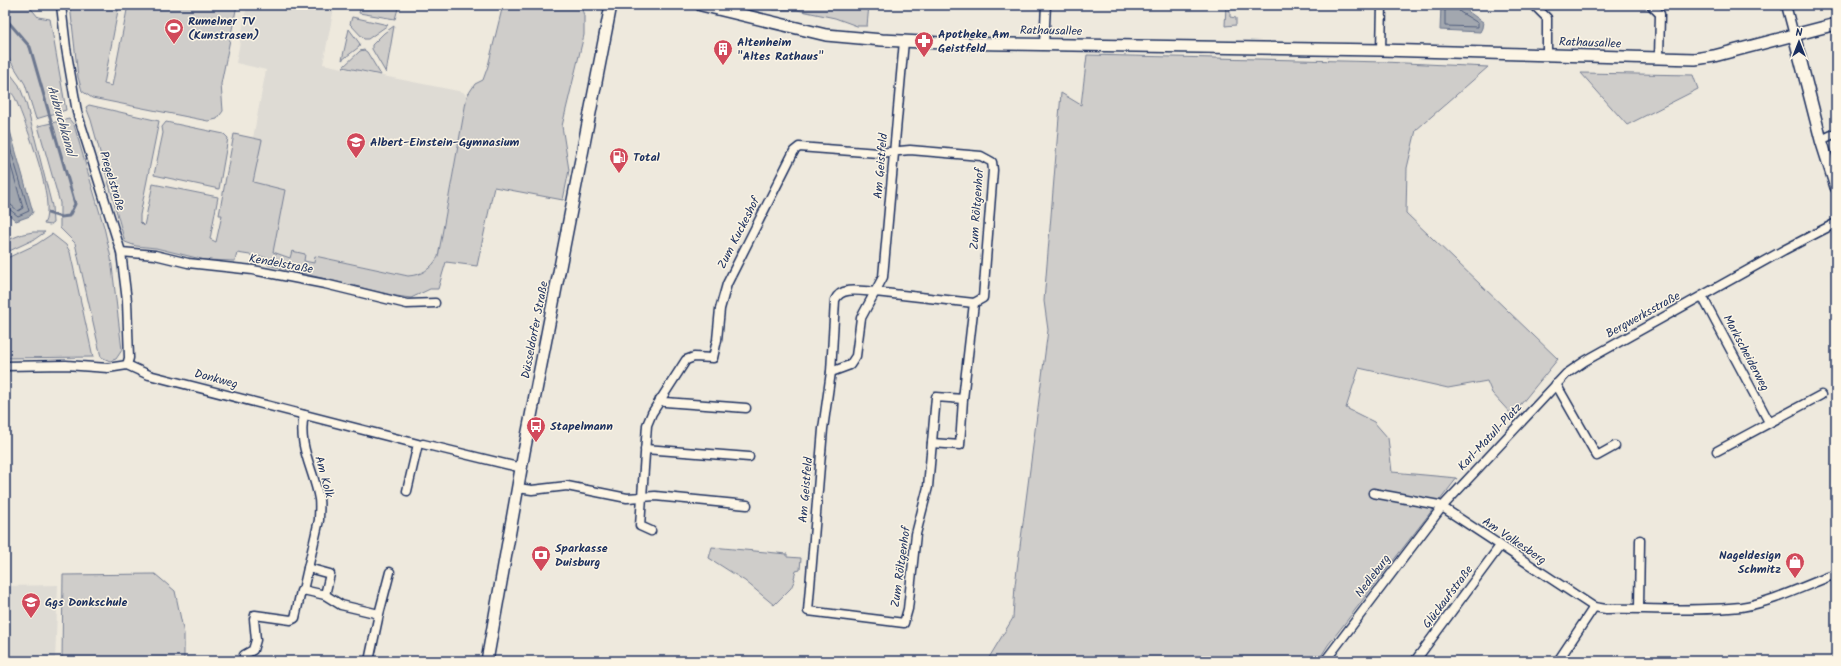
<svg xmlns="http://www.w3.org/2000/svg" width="1841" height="666" font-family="Kalam,sans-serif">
	<rect width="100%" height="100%" fill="#eee9dd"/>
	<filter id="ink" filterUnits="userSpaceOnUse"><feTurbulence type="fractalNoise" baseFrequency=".025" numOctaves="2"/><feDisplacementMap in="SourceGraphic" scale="8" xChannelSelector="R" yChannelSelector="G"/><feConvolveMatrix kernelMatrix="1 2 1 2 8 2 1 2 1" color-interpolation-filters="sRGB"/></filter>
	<g filter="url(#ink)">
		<g fill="#dedbd4">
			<polygon points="247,5 322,5 334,8 323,64 463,92 467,96 438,257 433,266 419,275 408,276 316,256 314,263 304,261 305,254 292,251 291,258 273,252 253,182 260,140 253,138 266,70 236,63"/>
			<polygon points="58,585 55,661 5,661 5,586"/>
		</g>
		<g fill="#cfcdca" stroke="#757e94">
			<polygon points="5,5 28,5 38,17 50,19 66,110 36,119 25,84 8,57 5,55"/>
			<polygon points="70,5 119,5 104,84 112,86 128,5 237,5 221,84 223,111 217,119 208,121 92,98 82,91 78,77"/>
			<polygon points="361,5 371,8 372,5 399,5 395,19 359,13"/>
			<path d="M503 5H581L584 16V35L562 126 569 170 563 200 494 187 477 266 446 262 438 289H430L411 298 396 296 268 265 269 258 237 253 235 261 205 260 156 248 136 246 125 242 91 120 86 107 89 105 159 121 140 215V222L144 226 153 184 218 197 210 239 216 242 222 215H219L234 134 262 140 253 182 285 190 273 252 290 258 292 251 305 254 304 261 314 263 315 256 408 276C422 275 431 269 438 257L467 96 475 84 483 80 488 66Z"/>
			<polygon points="755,5 869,5 867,26 857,26 835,18 797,10 774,10"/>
			<polygon points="1226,5 1230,5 1230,17 1236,18 1236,25 1225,26"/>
			<polygon points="352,17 388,25 368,39 364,39 350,24"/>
			<polygon points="394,26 386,73 372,49 372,45 384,33"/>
			<polygon points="349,29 360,44 359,47 342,60"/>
			<polygon points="364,50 367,52 381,75 343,67 360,51"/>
			<polygon points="1087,55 1384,62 1488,67 1416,130 1407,168 1406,213 1558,359 1512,415 1492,393 1487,381 1448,388 1359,368 1346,408 1374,422 1388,438 1392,472 1457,478 1328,645 1318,661 987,661 1013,618 1015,585 1048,330 1044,301 1061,93 1081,105"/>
			<path d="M5 67 19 85 26 103 52 206 53 223 50 225 44 224C57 202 26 125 16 100 14 94 6 88 5 82 4 77 5 72 5 67Z"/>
			<polygon points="1581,73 1693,75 1698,89 1627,125"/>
			<polygon points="69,119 74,125 104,227 111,258 122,350 116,359 110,361 101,357 75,243 60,228 60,203 38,126"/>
			<polygon points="166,122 224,134 228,138 219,189 154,175 163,133 162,127"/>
			<polygon points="33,232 45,232 35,239 5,253 5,241 23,234"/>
			<polygon points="52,234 66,245 70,252 93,357 5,358 5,259 37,244"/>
			<polygon points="712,547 787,554 787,557 801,558 800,570 796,571 794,578 795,579 791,588 774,605 745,581 709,558"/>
			<polygon points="155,574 175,591 184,634 184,661 62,661 63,575"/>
		</g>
		<g fill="#a2a7af" stroke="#6c778f">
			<polygon points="1441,5 1459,5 1483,22 1482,28 1480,32 1440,30"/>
			<polygon points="5,124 10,131 33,212 30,216 16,221 5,211"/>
		</g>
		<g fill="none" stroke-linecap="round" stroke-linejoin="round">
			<g stroke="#515f7e" stroke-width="1">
				<polyline points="1445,5 1445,26 1478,27 1478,23 1460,12 1456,5"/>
				<polyline points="5,131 29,211 18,216 9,209 5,208"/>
				<polyline points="5,145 23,208 18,211 11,205 5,203"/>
			</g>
			<polyline stroke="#6c778f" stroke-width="3" points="5,18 30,47 75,204 69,216 61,217 48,213"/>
			<defs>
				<g id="street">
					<polyline points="61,5 66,48 77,112 121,252 127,301 129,358 127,365"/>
					<polyline points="1534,5 1547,18 1547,55"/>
					<polyline points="1651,5 1660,14 1659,58"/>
					<polyline points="1786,5 1794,35"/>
					<polyline points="1044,44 1046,5"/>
					<polyline points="1381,50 1382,5"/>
					<polyline points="1821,140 1836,133"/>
					<polyline points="121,252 155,255 188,263 253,270 325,284 407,304 435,303"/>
					<polyline points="1702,296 1769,422"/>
					<polyline points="5,366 66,365 108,368 127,365 149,375 418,444 407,491"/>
					<polyline points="831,372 850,365 856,356 861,318 875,292 974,303"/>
					<polyline points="1556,384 1597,456 1615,446"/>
					<polyline points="660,399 665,402 746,408"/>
					<polyline points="932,443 960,445 963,399"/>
					<polyline points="423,444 522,468"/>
					<polyline points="645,449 749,457"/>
					<polyline points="1717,451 1821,395"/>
					<path d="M518 488 532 490 567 486 627 498 642 497 647 425 652 413 686 360 694 357 713 358 717 340 720 309 727 284 794 151 799 147 878 153 910 150 981 156 992 162 993 170 983 298 974 303 963 399 936 397 928 487 916 534 908 609 904 623 808 611 823 429 831 372 835 300C841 286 861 291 875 292L883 277 904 41"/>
					<path d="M1373 493 1439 505 1594 607 1606 609C1650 608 1697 612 1741 607 1773 602 1806 585 1836 574"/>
					<polyline points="651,531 640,526 642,497 655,496 747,505"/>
					<polyline points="308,568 330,574 325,595"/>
					<polyline points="303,590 325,595 341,605 379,614 369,661"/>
					<polyline points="1639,608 1640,540"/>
					<polyline points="379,614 390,572"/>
					<path d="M244 655 253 650 256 640 254 619 255 615 291 620 295 618 301 591 303 590 319 520C319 513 320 506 319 499 314 470 297 446 304 415"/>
					<polyline points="1325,661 1442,507 1566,374 1585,361 1784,250 1836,223"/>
					<polyline points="1415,661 1500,546"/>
					<polyline points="1558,661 1594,607"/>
				</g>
				<g id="secondary">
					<polyline points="701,5 826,35 882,40 942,43 1381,50 1659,58 1695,59 1714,56 1836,24"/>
					<polyline points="1794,35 1821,140 1836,187"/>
					<polyline points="487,661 524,452 611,5"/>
				</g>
			</defs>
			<use href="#street" stroke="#1b2f5e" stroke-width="11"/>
			<use href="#secondary" stroke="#1b2f5e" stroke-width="14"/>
			<use href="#street" stroke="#fcf5e5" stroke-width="8"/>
			<use href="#secondary" stroke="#fcf5e5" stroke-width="11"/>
		</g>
	</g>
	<defs>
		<symbol id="stadium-pin" viewBox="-11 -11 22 30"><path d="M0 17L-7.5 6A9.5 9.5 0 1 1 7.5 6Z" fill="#d1495b" stroke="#fcf5e5"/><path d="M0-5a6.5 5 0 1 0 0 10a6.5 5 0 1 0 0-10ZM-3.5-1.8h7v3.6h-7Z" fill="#fff"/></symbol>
		<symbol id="pharmacy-pin" viewBox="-11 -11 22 30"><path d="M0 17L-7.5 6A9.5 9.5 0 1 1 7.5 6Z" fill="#d1495b" stroke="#fcf5e5"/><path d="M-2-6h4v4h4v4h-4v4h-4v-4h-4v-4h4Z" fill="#fff"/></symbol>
		<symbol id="building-pin" viewBox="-11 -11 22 30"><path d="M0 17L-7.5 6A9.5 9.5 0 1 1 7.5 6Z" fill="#d1495b" stroke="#fcf5e5"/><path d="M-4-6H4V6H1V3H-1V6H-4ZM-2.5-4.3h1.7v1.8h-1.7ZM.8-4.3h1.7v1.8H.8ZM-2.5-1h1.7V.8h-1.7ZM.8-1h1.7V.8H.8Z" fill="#fff"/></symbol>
		<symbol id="school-pin" viewBox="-11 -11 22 30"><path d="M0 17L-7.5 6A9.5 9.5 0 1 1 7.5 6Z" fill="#d1495b" stroke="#fcf5e5"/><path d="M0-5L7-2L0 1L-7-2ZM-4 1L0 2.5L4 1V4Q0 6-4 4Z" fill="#fff"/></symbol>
		<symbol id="fuel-pin" viewBox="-11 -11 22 30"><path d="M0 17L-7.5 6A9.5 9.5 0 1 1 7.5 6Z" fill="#d1495b" stroke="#fcf5e5"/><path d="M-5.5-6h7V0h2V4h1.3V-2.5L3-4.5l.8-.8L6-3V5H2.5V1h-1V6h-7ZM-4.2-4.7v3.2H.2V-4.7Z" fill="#fff"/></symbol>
		<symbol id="bus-pin" viewBox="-11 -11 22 30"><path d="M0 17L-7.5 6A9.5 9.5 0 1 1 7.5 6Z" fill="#d1495b" stroke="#fcf5e5"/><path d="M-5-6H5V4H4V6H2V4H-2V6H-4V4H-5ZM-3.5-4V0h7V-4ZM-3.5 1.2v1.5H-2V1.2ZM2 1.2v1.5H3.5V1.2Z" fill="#fff"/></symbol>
		<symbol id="bank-pin" viewBox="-11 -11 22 30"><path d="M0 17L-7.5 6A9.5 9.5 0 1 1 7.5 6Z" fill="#d1495b" stroke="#fcf5e5"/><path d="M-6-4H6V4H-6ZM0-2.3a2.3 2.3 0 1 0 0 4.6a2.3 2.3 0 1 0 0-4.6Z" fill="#fff"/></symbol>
		<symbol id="shop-pin" viewBox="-11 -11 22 30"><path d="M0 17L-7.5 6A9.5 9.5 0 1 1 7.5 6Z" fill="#d1495b" stroke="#fcf5e5"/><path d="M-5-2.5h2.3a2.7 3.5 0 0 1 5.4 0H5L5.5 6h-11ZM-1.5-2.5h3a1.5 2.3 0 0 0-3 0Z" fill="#fff"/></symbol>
	</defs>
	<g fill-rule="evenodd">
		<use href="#stadium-pin" x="163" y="17" width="22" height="30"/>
		<use href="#pharmacy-pin" x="913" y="30" width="22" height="30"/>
		<use href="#building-pin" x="712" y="38" width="22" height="30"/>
		<use href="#school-pin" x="345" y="131" width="22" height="30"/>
		<use href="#fuel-pin" x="608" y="146" width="22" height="30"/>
		<use href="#bus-pin" x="525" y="415" width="22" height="30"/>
		<use href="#bank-pin" x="530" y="544" width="22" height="30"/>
		<use href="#shop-pin" x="1784" y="551" width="22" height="30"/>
		<use href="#school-pin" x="20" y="591" width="22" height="30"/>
	</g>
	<g text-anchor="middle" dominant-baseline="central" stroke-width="3" stroke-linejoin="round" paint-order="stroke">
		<g font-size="12" font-weight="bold" fill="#1b2f5e" stroke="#fcf5e5" text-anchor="start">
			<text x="188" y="21">Rumelner TV<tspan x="188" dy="14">(Kunstrasen)</tspan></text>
			<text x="938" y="34">Apotheke Am<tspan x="938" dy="14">Geistfeld</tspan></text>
			<text x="737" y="42">Altenheim<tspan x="737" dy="14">"Altes Rathaus"</tspan></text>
			<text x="370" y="142">Albert-Einstein-Gymnasium</text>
			<text x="633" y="157">Total</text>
			<text x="550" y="426">Stapelmann</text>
			<text x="555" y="548">Sparkasse<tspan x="555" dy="14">Duisburg</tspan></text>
			<text x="1781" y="555" text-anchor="end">Nageldesign<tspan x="1781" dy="14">Schmitz</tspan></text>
			<text x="45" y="602">Ggs Donkschule</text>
		</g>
		<g font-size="12" fill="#1b2f5e" stroke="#fcf5e5">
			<text transform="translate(1051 31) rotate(1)">Rathausallee</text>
			<text transform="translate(1590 43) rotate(2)">Rathausallee</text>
			<text transform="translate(881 166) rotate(-85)">Am Geistfeld</text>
			<text transform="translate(112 181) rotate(73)">Pregelstraße</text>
			<text transform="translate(977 209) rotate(-86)">Zum Röltgenhof</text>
			<text transform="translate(739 233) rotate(-63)">Zum Kuckeshof</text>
			<text transform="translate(281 264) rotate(10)">Kendelstraße</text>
			<text transform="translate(1643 315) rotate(-29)">Bergwerksstraße</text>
			<text transform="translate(535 330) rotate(-79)">Düsseldorfer Straße</text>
			<text transform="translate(1746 353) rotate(62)">Markscheiderweg</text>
			<text transform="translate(216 379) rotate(15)">Donkweg</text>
			<text transform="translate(1490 437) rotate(-47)">Karl-Matull-Platz</text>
			<text transform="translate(324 477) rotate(75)">Am Kolk</text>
			<text transform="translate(806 490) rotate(-85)">Am Geistfeld</text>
			<text transform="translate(1514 541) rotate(34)">Am Volkesberg</text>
			<text transform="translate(901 567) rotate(-82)">Zum Röltgenhof</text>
			<text transform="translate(1373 576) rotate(-53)">Nedleburg</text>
			<text transform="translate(1448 597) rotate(-53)">Glückaufstraße</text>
		</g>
		<g font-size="13" font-style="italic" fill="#445376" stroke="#fcf5e5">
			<text transform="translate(61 121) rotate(74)">Aubruchkanal</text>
		</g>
	</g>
	<rect width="1841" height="666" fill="none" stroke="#fcf5e5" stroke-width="20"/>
	<rect x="10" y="10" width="1821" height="646" fill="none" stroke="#1b2f5e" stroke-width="1.5" filter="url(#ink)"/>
	<g transform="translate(1799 42)" stroke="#fcf5e5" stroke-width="3" paint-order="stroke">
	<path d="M0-3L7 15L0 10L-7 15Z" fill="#1b2f5e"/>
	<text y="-6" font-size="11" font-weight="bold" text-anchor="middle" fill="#1b2f5e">N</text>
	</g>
</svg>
